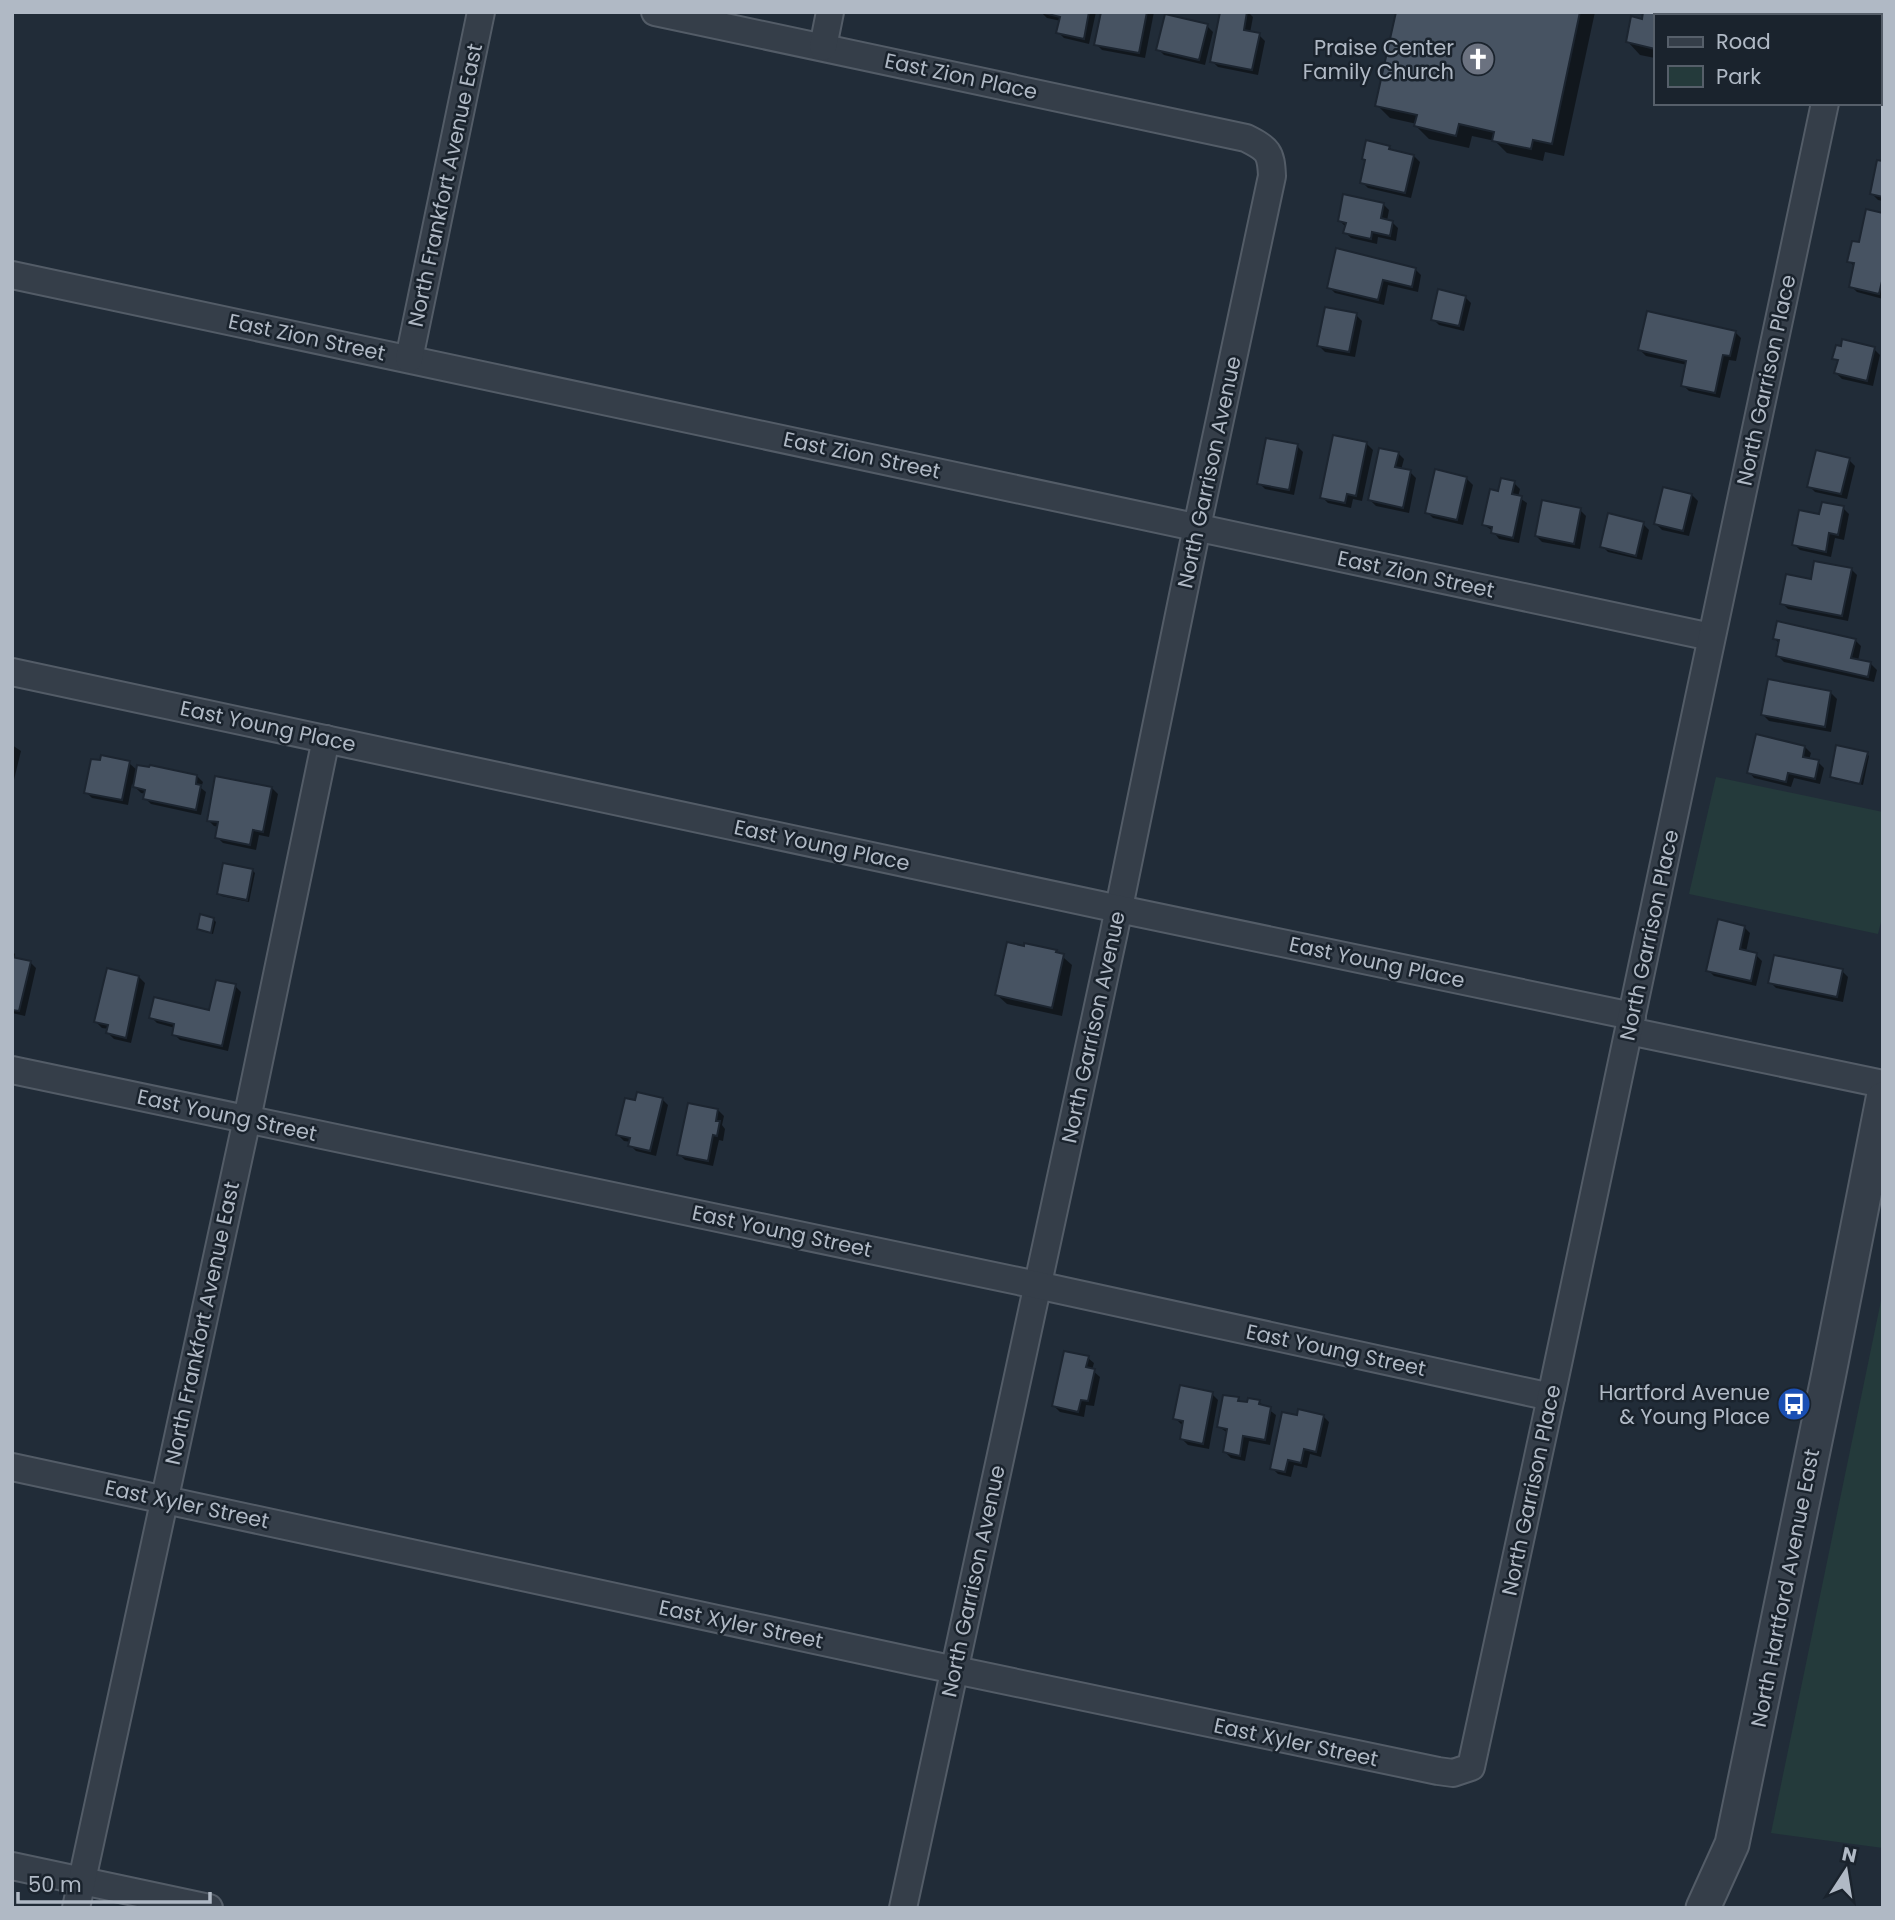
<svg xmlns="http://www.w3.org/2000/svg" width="1895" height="1920" font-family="Poppins,sans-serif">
	<rect width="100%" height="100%" fill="#212c38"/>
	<g fill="#243a3b">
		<polygon points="1716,777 1883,812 1883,914 1878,934 1689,894"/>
		<polygon points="1883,1291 1883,1848 1771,1833"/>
	</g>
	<g fill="#0007">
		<polygon points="1041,12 1096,12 1089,44 1064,38 1058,32 1061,21 1047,18"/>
		<polygon points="1115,12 1154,12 1145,58 1102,50 1096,44"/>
		<polygon points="1222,12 1248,12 1253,17 1250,33 1259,35 1265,41 1258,75 1218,67 1212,61"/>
		<polygon points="1398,12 1595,12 1564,156 1545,152 1543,161 1507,153 1495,141 1472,136 1469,148 1429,139 1416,126 1417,124 1390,118 1377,105"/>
		<polygon points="1645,12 1831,12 1830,16 1655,16 1655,58 1640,55 1628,42 1643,21"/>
		<polygon points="1207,26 1213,32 1205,65 1164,55 1158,49"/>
		<polygon points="1389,147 1393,151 1414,156 1420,162 1411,198 1368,188 1362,182 1367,162 1363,158"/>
		<polygon points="1883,163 1883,201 1878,200 1872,194"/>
		<polygon points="1383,204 1389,210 1387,221 1392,222 1398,228 1396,241 1378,237 1377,244 1351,238 1345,232 1346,227 1340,221"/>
		<polygon points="1883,215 1883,299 1857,292 1851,286 1855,267 1849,261"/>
		<polygon points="1415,269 1421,275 1418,292 1388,285 1384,305 1335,293 1329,287"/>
		<polygon points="1465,297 1471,303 1464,331 1439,325 1433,319"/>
		<polygon points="1356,315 1362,321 1355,357 1325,352 1319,346"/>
		<polygon points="1735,332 1741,338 1736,361 1729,360 1720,398 1689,391 1683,385 1687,365 1646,356 1640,350"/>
		<polygon points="1874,349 1880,355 1873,386 1842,379 1836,373 1839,362 1834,358"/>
		<polygon points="1367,444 1373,450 1362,501 1353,499 1351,508 1328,503 1322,497"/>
		<polygon points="1297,446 1303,452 1294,495 1265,489 1259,483"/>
		<polygon points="1398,453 1404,459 1401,470 1410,472 1416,478 1409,513 1376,506 1370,500"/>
		<polygon points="1849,460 1855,466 1847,499 1815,492 1809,486"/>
		<polygon points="1467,479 1473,485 1463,525 1433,518 1427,512"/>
		<polygon points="1514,483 1520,489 1518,497 1527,503 1519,543 1499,539 1493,531 1484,525 1499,493"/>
		<polygon points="1692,495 1698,501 1689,536 1662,530 1656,524"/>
		<polygon points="1843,508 1849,514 1844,540 1835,538 1831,557 1800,550 1794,544 1821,516"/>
		<polygon points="1580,510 1586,516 1580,549 1542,542 1536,536"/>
		<polygon points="1643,524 1649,530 1642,560 1608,552 1602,546"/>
		<polygon points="1851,569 1857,575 1848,621 1788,609 1782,603 1812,581"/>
		<polygon points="1774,638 1855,640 1861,646 1858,661 1871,664 1877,670 1874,682 1784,662 1778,656 1780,644"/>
		<polygon points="1831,693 1837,699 1831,732 1769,721 1763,715"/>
		<polygon points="12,745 21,751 12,788"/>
		<polygon points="1805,747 1811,753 1809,760 1818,762 1824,768 1820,784 1794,778 1791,787 1754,778 1749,772"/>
		<polygon points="1867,754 1869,756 1863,785 1834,779 1832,776"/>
		<polygon points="129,763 138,771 197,776 203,782 201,788 206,792 201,815 151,804 145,798 146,794 141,793 132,784 128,805 92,798 86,792"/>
		<polygon points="272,788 278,794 269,837 259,835 256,850 223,843 217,837 219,827 214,826 208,820"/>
		<polygon points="252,870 255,873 249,902 221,896 219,893"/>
		<polygon points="213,919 216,922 213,934 201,931 198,929"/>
		<polygon points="1744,927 1750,933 1746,952 1756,955 1762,961 1756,986 1714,976 1708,970"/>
		<polygon points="12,951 15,954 14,959 30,962 36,968 25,1016 12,1013"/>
		<polygon points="1056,951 1072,965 1062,1016 1007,1004 997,995"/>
		<polygon points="1842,971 1848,977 1843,1002 1776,988 1770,982"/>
		<polygon points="139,977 145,983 131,1043 114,1039 108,1033 109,1029 102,1028 96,1022"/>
		<polygon points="235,986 241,992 228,1051 180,1040 174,1034 175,1028 157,1023 151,1017 210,1012"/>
		<polygon points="662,1099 668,1105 656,1156 636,1151 630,1145 631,1142 624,1141 618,1135"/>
		<polygon points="718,1110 724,1116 722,1125 725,1129 723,1141 719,1140 713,1166 685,1160 679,1154"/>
		<polygon points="1088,1358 1094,1363 1092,1370 1100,1377 1094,1406 1086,1405 1084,1417 1060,1412 1054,1406"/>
		<polygon points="1212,1394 1218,1400 1209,1449 1188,1445 1182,1439 1184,1425 1181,1424 1175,1418"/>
		<polygon points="1238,1399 1242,1403 1259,1402 1276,1415 1270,1445 1249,1441 1245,1461 1231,1458 1225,1452 1228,1433 1219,1427"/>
		<polygon points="1323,1416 1329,1422 1321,1457 1310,1454 1307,1468 1294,1465 1291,1477 1278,1474 1272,1468 1298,1417"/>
	</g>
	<g fill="#475362" stroke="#1c2530" stroke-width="2">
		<polygon points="1040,12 1089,12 1084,39 1056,33 1060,17"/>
		<polygon points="1101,12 1147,12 1139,53 1094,45"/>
		<polygon points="1220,12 1247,12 1244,30 1260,33 1252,70 1210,62"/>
		<polygon points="1396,12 1580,12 1552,144 1533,140 1531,149 1492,141 1494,132 1459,124 1456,136 1414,126 1417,115 1375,106"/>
		<polygon points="1643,12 1816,12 1815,16 1655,16 1655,49 1626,42 1631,16 1642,19"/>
		<polygon points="1165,14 1208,24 1199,60 1156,50"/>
		<polygon points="1366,140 1390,146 1389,149 1414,155 1405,193 1360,183 1365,160 1362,159"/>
		<polygon points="1877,160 1883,161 1883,197 1870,194"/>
		<polygon points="1343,194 1384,203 1381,218 1393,221 1390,236 1372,232 1371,239 1343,233 1346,223 1338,221"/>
		<polygon points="1866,209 1883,213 1883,277 1879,294 1849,287 1854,263 1847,262 1852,241 1859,242"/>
		<polygon points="1336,248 1416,268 1412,287 1383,280 1378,300 1327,288"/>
		<polygon points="1438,289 1466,296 1459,326 1431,320"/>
		<polygon points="1325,307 1357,313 1349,352 1317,346"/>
		<polygon points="1647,311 1736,331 1730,356 1723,355 1715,393 1681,386 1686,361 1638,350"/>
		<polygon points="1842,339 1875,347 1867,381 1834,373 1838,360 1832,359 1836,345 1841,346"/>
		<polygon points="1333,435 1367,442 1356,496 1347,494 1345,503 1320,498"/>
		<polygon points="1266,438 1298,444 1289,490 1257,484"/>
		<polygon points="1379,448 1399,452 1395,467 1411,470 1403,508 1368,500"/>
		<polygon points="1816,450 1850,458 1841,494 1807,487"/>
		<polygon points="1435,469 1467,477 1457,520 1425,513"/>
		<polygon points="1501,478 1515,481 1512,494 1522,496 1513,538 1491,533 1492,527 1482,525 1490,489 1498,491"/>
		<polygon points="1663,487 1692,494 1683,531 1654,524"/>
		<polygon points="1542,500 1581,508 1574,544 1535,536"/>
		<polygon points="1822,502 1844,506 1838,535 1829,533 1826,552 1792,545 1799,510 1819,514"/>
		<polygon points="1608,513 1644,522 1636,556 1600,547"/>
		<polygon points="1814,561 1852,568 1842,616 1780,604 1786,574 1811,579"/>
		<polygon points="1777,621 1856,639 1851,658 1871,662 1868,677 1776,656 1779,640 1773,639"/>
		<polygon points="1768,679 1831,691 1825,727 1761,715"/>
		<polygon points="1756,734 1805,746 1803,757 1819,760 1815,779 1788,773 1786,782 1747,773"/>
		<polygon points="1836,745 1868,752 1860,784 1830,777"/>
		<polygon points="101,755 130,761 122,800 84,793 91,759 100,760"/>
		<polygon points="137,765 149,767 150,765 197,775 196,784 201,785 196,810 143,799 145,790 133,787"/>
		<polygon points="215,776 272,787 263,832 253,830 250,845 215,838 218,822 207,821"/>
		<polygon points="223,863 253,869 247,900 217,894"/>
		<polygon points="200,914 214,918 211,933 197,929"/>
		<polygon points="1718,919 1745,926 1740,949 1757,953 1751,981 1706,971"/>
		<polygon points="1007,942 1024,946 1024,943 1057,950 1056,952 1064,954 1052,1008 995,995"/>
		<polygon points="1774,955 1843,969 1837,997 1768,983"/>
		<polygon points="12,957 31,961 19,1011 12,1010"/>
		<polygon points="107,968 139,976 126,1038 106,1033 108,1025 94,1022"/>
		<polygon points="216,980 236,984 222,1046 172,1035 174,1024 149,1018 154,997 209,1010"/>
		<polygon points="637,1092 663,1098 650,1151 628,1146 630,1138 616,1135 625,1098 635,1100"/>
		<polygon points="688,1103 718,1109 716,1121 720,1121 717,1136 713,1135 708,1161 677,1155"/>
		<polygon points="1064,1351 1089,1356 1086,1367 1095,1369 1088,1401 1081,1400 1078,1412 1052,1406"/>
		<polygon points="1180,1385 1213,1392 1203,1444 1180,1439 1183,1421 1173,1419"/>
		<polygon points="1223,1395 1239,1397 1238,1401 1247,1402 1248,1398 1260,1400 1259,1404 1271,1407 1265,1440 1243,1436 1240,1456 1223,1452 1227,1429 1217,1427"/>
		<polygon points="1298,1409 1324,1415 1316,1452 1304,1449 1301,1463 1288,1460 1285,1472 1270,1469 1282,1412 1297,1415"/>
	</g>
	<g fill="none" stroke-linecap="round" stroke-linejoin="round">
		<defs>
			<g id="minor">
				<path d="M655 12 1246 138C1268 149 1271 152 1272 176L1197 527 1114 932 903 1908"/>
				<polyline points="1844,16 1845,12"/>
				<polyline points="823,47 830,12"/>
				<polyline points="12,275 1711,637"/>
				<polyline points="409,359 481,12"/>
				<polyline points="12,672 1119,909 1632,1016"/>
				<polyline points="1629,1031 1883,1084"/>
				<polyline points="12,1070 1037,1285 1551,1397"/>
				<polyline points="12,1467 917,1662 1438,1771 1453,1773 1471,1767 1551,1397 1825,103"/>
				<polyline points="12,1866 209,1908"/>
				<polyline points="76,1908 247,1119 326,739"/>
			</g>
			<polyline id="tertiary" points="1703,1908 1732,1844 1828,1378 1883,1099"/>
		</defs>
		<use href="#minor" stroke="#535c67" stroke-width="30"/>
		<use href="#tertiary" stroke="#535c67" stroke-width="37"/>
		<use href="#minor" stroke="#353e49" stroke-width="26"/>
		<use href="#tertiary" stroke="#353e49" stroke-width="33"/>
	</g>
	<defs>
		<symbol id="church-disc" viewBox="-11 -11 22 22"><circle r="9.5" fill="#6b7280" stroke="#1a232d"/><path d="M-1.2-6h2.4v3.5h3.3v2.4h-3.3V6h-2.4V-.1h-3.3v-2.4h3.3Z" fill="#fff"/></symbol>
		<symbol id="bus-disc" viewBox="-11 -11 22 22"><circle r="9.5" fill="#1a4fb4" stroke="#1a232d"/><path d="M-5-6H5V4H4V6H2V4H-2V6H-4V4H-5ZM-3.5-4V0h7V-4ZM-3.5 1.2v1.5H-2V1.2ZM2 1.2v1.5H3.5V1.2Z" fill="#fff"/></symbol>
	</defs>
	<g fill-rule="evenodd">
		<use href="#church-disc" x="1459" y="40" width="38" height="38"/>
		<use href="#bus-disc" x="1775" y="1385" width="38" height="38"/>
	</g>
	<g text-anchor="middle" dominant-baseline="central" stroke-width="5" stroke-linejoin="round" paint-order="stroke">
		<g font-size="21" fill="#b0b9c5" stroke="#1a232d" text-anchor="end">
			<text x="1454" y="47">Praise Center<tspan x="1454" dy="24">Family Church</tspan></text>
			<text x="1770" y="1392">Hartford Avenue<tspan x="1770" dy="24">&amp; Young Place</tspan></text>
		</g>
		<g font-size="21" fill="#b0b9c5" stroke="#1a232d">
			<text transform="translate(961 76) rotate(12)">East Zion Place</text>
			<text transform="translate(445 185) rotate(-78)">North Frankfort Avenue East</text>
			<text transform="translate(307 337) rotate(12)">East Zion Street</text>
			<text transform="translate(1766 380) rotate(-78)">North Garrison Place</text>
			<text transform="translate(862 455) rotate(12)">East Zion Street</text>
			<text transform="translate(1209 472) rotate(-78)">North Garrison Avenue</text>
			<text transform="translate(1416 574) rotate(12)">East Zion Street</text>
			<text transform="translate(268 726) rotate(12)">East Young Place</text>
			<text transform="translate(822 845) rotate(12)">East Young Place</text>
			<text transform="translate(1649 935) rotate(-78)">North Garrison Place</text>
			<text transform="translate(1377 962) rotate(12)">East Young Place</text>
			<text transform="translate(1093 1027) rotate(-78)">North Garrison Avenue</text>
			<text transform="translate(227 1115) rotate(12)">East Young Street</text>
			<text transform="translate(782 1231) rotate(12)">East Young Street</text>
			<text transform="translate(202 1323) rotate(-78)">North Frankfort Avenue East</text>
			<text transform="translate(1336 1350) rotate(12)">East Young Street</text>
			<text transform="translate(1531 1490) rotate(-78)">North Garrison Place</text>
			<text transform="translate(187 1504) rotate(12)">East Xyler Street</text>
			<text transform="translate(973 1581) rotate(-78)">North Garrison Avenue</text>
			<text transform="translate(1785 1588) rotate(-79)">North Hartford Avenue East</text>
			<text transform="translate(741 1624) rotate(12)">East Xyler Street</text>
			<text transform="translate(1296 1742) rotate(12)">East Xyler Street</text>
		</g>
	</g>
	<rect width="1895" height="1920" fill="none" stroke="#b0b9c5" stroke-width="28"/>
	<rect x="1654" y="14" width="228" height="91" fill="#1a232d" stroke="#565f6a" stroke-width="2"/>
	<rect x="1668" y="37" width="35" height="10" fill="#353e49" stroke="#565f6a" stroke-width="2"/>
	<text x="1716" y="49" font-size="21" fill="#b0b9c5">Road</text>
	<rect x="1668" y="66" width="35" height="21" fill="#243a3b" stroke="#565f6a" stroke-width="2"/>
	<text x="1716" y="84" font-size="21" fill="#b0b9c5">Park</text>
	<g transform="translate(1846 1871) rotate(12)" stroke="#1a232d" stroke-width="5" paint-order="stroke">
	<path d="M0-5L12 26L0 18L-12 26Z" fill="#b0b9c5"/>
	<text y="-10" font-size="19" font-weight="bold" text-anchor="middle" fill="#b0b9c5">N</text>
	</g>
	<path d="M18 1892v10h192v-10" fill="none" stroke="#b0b9c5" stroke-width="3.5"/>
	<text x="28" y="1892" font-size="21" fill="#b0b9c5" stroke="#1a232d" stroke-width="5" paint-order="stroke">50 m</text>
</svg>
